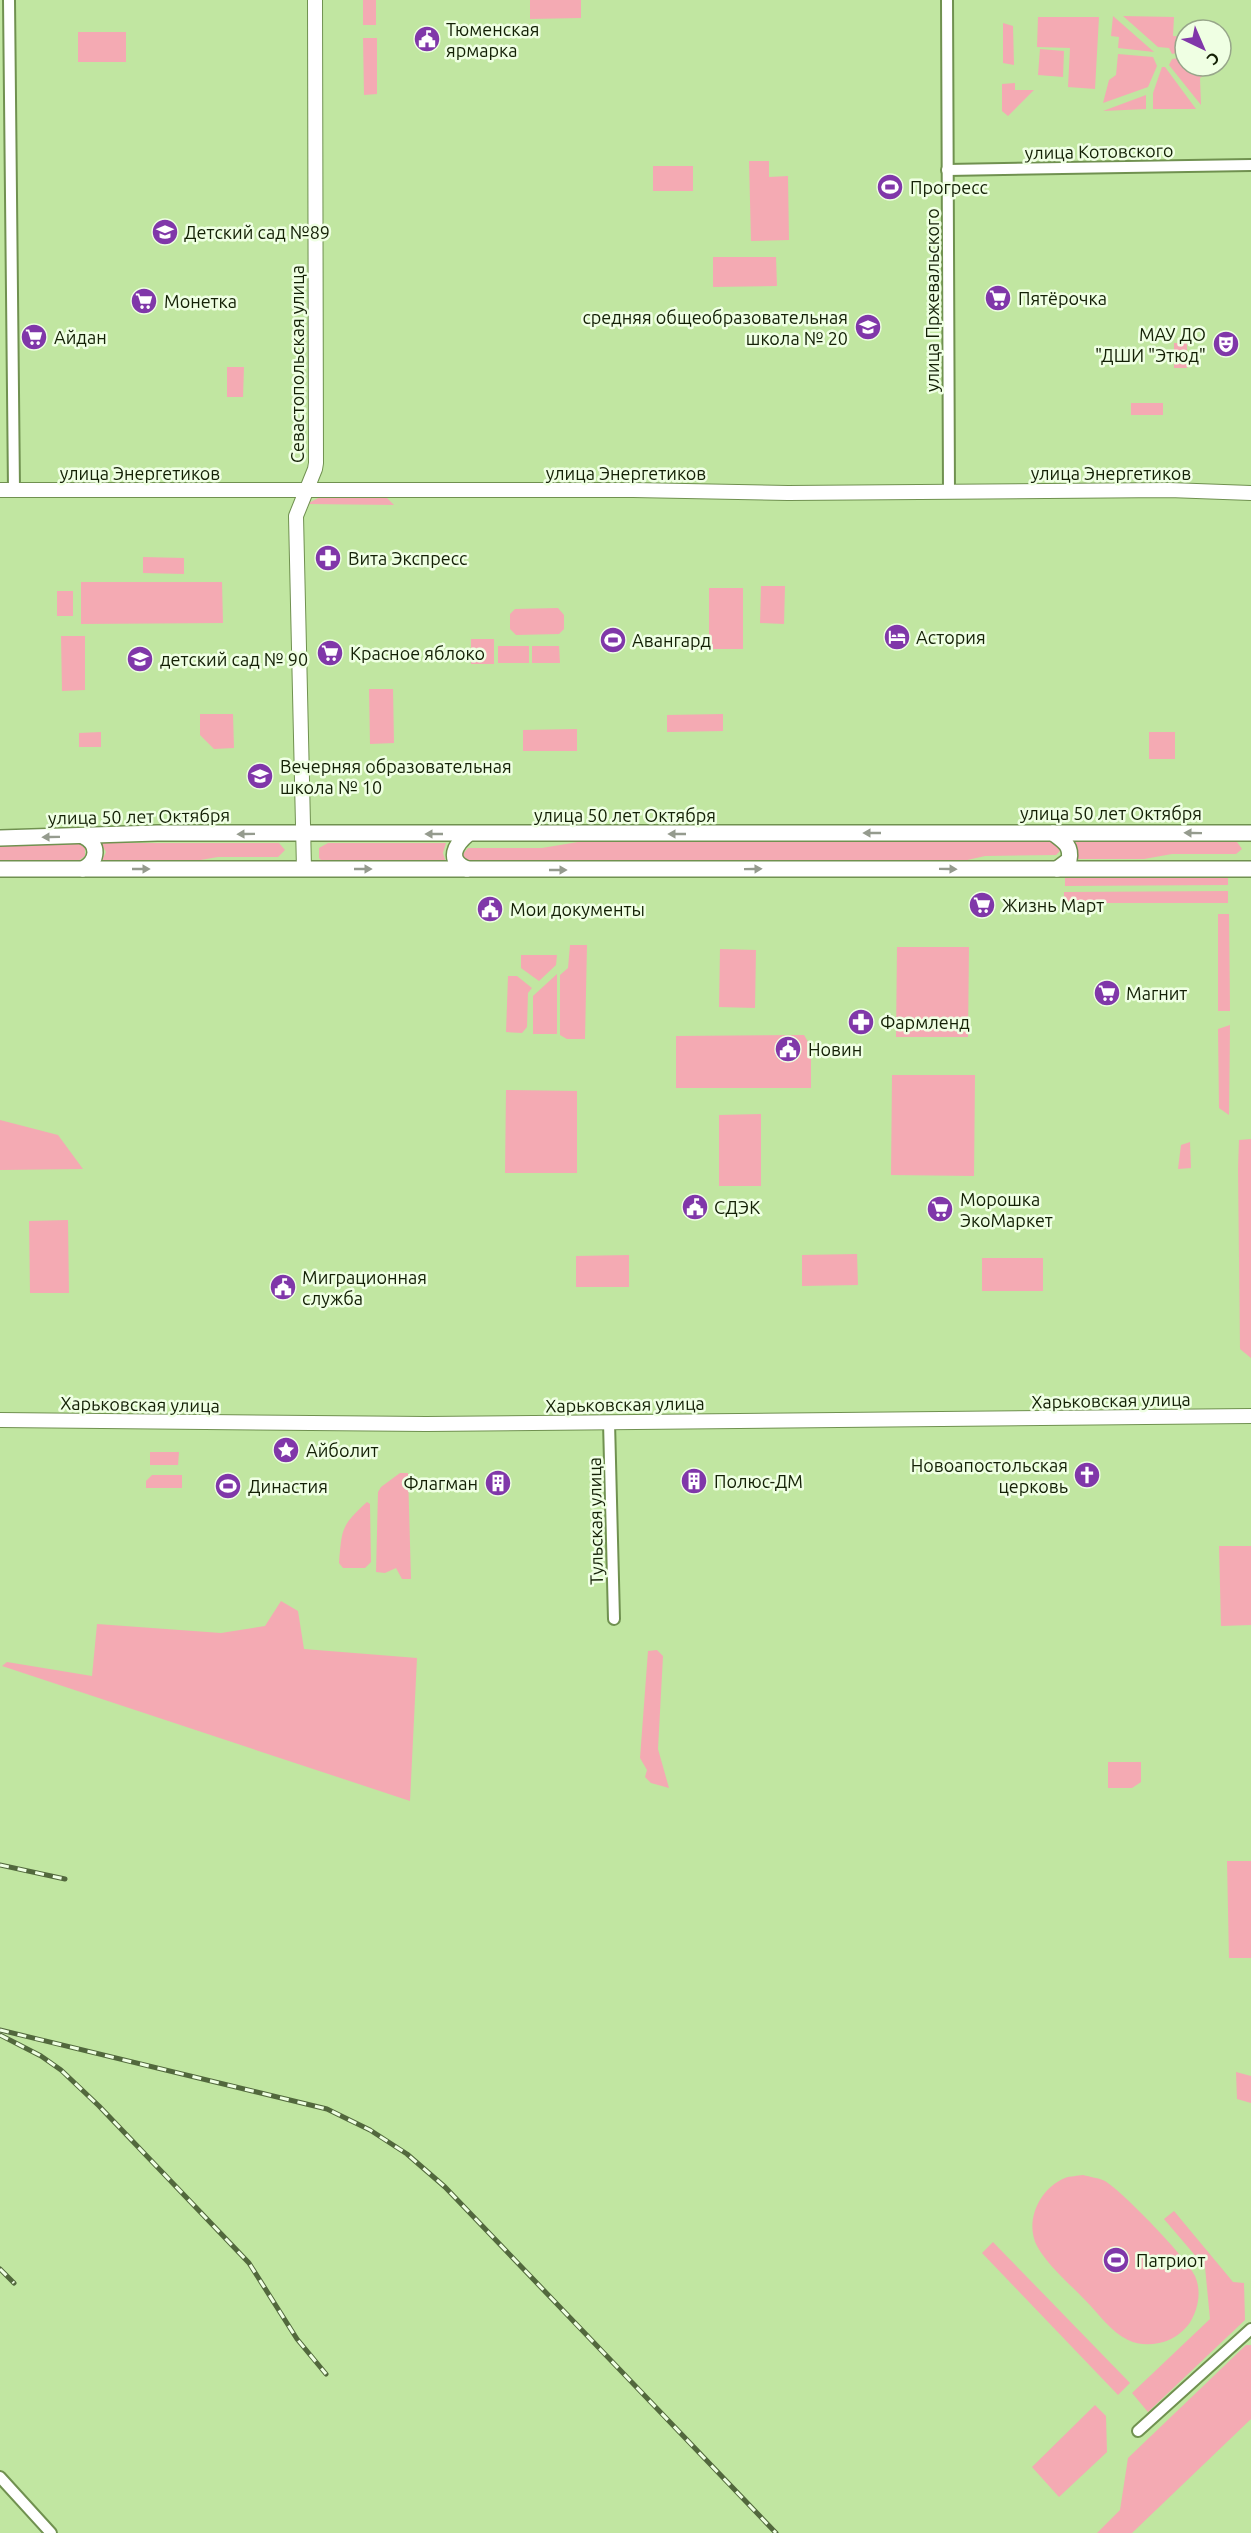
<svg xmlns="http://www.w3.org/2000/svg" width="1251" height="2533" font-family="Ubuntu,sans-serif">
	<rect width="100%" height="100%" fill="#c1e6a1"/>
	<g fill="#f4aab3">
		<rect x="363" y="0" width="13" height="25"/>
		<polygon points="530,0 581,0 581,18 530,19"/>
		<polygon points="1113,16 1154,52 1118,48 1119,37 1111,36"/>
		<polygon points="1123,16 1174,17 1173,36 1185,37 1185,51 1172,54 1169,48 1158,47"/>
		<polygon points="1038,17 1099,17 1095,89 1068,87 1070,48 1037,47"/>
		<polygon points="1003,23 1013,26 1014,65 1003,63"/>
		<rect x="78" y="32" width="48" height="30"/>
		<polygon points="363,38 377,38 377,94 364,95"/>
		<polygon points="1040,49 1064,51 1063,77 1038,75"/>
		<polygon points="1118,54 1153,57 1157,66 1148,87 1103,103 1109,80 1116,75"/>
		<polygon points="1185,57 1185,66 1208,66 1208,73 1200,78 1201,105 1169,65 1172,59"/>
		<polygon points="1162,67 1165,67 1196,109 1153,109 1153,93"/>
		<polygon points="1015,83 1015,90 1034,90 1008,116 1002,111 1002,84"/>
		<polygon points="1146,95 1146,109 1103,111"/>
		<polygon points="749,161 769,161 769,177 788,176 789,240 751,241"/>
		<rect x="653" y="166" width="40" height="25"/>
		<polygon points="713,257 776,257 777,286 713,287"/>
		<rect x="1174" y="343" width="13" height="25"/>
		<polygon points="227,367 244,367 243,397 227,397"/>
		<rect x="1131" y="403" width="32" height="12"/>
		<polygon points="322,496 385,496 394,505 307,504"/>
		<polygon points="143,557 184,558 184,574 143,573"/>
		<polygon points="81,582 222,582 223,623 81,624"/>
		<polygon points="761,586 785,586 784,624 760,623"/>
		<rect x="709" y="588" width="34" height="61"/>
		<rect x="57" y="591" width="16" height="25"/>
		<polygon points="558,608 564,615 564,629 559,634 516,635 510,629 510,614 515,609"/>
		<polygon points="61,636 85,636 85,690 62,691"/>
		<rect x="471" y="639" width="23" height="25"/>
		<rect x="498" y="646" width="31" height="17"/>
		<polygon points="532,646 559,646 560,663 532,663"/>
		<polygon points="369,689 393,689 394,743 370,744"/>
		<polygon points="200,714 233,714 234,748 214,749 200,735"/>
		<polygon points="723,714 723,731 667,732 667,715"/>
		<polygon points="577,729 577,751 523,751 523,730"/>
		<polygon points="101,732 101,747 79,747 79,733"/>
		<rect x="1149" y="732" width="26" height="27"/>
		<polygon points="578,842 1057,842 1062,849 1056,855 985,856 954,863 465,862 462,855 468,848 542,848"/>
		<polygon points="1073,842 1237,842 1242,849 1236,854 1172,854 1144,859 1075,859"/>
		<polygon points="0,843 78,843 85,848 85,856 78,861 0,862"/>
		<polygon points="101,843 279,843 285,850 278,857 218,857 183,863 101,862 106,852"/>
		<polygon points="328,843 446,843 443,853 446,863 323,862 319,858 319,848"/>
		<polygon points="1065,874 1228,874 1228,885 1065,886"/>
		<polygon points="1228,891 1228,903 1064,903 1064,892"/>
		<polygon points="1218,914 1229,914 1230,1011 1218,1011"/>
		<polygon points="570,945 587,945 585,1039 567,1039 560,1035 560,975 568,968"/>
		<polygon points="897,947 969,947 968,1037 896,1037"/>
		<polygon points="720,949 756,950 755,1008 719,1007"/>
		<polygon points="521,955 557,955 556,965 539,981 521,968"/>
		<polygon points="557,974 557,1034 533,1034 533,996"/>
		<polygon points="508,976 517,976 532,988 528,993 527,1027 522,1033 506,1032"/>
		<polygon points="1230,1025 1229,1115 1219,1108 1218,1029"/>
		<polygon points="804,1035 811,1047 811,1088 676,1088 676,1036"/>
		<polygon points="892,1075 975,1075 974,1176 891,1175"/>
		<polygon points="506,1090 577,1091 577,1173 505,1173"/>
		<polygon points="761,1114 761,1186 719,1186 719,1115"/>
		<polygon points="0,1120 58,1135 83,1169 0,1170"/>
		<polygon points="1251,1139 1251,1358 1240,1349 1238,1168 1239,1140"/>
		<polygon points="1190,1142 1191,1168 1178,1169 1181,1145"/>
		<polygon points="68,1220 69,1293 30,1293 29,1221"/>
		<polygon points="857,1254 858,1285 802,1286 802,1255"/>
		<polygon points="629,1255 629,1287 576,1287 576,1256"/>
		<rect x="982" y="1258" width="61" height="33"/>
		<polygon points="150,1452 179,1452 178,1465 150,1465"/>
		<polygon points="400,1473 408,1473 411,1579 402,1579 396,1568 385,1573 376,1572 378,1492 381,1487"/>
		<polygon points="152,1475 182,1475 182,1488 146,1488 146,1481"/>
		<path d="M367 1502 370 1504 371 1562 365 1568H343L339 1563C342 1528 341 1526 367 1502Z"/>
		<polygon points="1219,1546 1251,1546 1251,1625 1221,1626"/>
		<polygon points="281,1601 298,1611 304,1649 417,1658 410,1801 2,1666 7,1662 92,1676 97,1624 221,1633 265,1626"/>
		<polygon points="657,1650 663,1656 658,1749 669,1788 651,1783 645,1777 647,1770 640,1758 648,1651"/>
		<polygon points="1108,1762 1141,1762 1141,1782 1132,1788 1108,1788"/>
		<polygon points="1227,1861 1251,1861 1251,1958 1229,1958"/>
		<polygon points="1236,2072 1251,2076 1251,2103 1237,2099"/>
		<path d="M1083 2175C1090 2177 1099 2178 1105 2181 1123 2192 1187 2258 1195 2276 1202 2292 1198 2310 1189 2324 1182 2333 1171 2341 1159 2343 1149 2345 1138 2345 1128 2340 1111 2332 1098 2313 1085 2300 1069 2283 1049 2267 1037 2246 1024 2221 1040 2188 1065 2178 1070 2176 1078 2176 1083 2175Z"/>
		<polygon points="1174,2211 1233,2282 1244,2283 1245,2320 1148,2412 1132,2393 1210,2319 1205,2267 1164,2219"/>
		<polygon points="993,2242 1130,2383 1118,2395 982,2253"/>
		<polygon points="1246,2345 1251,2345 1251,2419 1132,2533 1097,2533 1120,2510 1128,2458"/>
		<polygon points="1095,2405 1106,2416 1107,2452 1059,2497 1032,2467"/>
	</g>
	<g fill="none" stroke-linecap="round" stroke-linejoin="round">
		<defs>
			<g id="minor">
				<polyline points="9,0 14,490"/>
				<polyline points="947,0 949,492"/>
				<polyline points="947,170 1251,165"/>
				<polyline points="609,1422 614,1619"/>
				<polyline points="1138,2431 1251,2329"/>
				<polyline points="0,2477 51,2533"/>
			</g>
			<g id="tertiary">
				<polyline points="0,490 633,490 788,493 1169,490 1251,493"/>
				<polyline points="304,869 296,516 315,469 316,463 315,0"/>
				<polyline points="0,1420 426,1424 1251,1416"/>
			</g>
			<g id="secondary">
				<path d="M1053 833C1064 841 1072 846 1069 860L1057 869"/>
				<polyline points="0,838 157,833 1251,833"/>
				<polyline points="0,869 1251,869"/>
				<path d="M83 869C98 861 100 844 83 836"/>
				<path d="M467 869C446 860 455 845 468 834"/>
			</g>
		</defs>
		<use href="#minor" stroke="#709150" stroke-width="14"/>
		<use href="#tertiary" stroke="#709150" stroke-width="16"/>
		<use href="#secondary" stroke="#709150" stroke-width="18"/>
		<use href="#minor" stroke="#fff" stroke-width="10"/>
		<use href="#tertiary" stroke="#fff" stroke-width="14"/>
		<use href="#secondary" stroke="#fff" stroke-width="15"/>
		<defs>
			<g id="rail">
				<polyline points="0,1865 65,1879"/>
				<polyline points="0,2030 327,2109 370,2130 407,2154 445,2187 776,2533"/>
				<polyline points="0,2035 41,2056 61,2070 99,2106 249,2263 297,2339 326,2374"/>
				<polyline points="0,2269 14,2283"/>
			</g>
		</defs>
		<use href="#rail" stroke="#52683d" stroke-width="5"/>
		<use href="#rail" stroke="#efffe3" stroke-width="3" stroke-dasharray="9" stroke-linecap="butt"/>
	</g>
	<defs><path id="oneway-solid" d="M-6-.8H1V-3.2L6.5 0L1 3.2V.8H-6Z" transform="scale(1.5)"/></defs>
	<g fill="#959b8e">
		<use href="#oneway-solid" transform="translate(872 833) rotate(180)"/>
		<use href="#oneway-solid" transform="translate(1193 833) rotate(-179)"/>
		<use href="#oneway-solid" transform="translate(246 834) rotate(179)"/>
		<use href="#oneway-solid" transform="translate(434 834) rotate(-180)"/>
		<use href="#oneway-solid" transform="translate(677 834) rotate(180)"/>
		<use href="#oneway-solid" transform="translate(51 837) rotate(179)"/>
		<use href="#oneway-solid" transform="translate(141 869)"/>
		<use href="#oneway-solid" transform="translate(363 869)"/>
		<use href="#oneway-solid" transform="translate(753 869) rotate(-1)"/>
		<use href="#oneway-solid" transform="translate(948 869) rotate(1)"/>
		<use href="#oneway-solid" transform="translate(558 870)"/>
	</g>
	<defs>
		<symbol id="civic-disc" viewBox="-11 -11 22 22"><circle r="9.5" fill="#8037a9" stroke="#efffe3"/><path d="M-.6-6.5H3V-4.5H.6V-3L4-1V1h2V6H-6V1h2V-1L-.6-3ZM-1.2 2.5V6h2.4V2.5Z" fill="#fff"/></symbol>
		<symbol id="stadium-disc" viewBox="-11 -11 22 22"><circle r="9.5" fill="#8037a9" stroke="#efffe3"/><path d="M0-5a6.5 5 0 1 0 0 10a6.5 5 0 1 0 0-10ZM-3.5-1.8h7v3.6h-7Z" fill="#fff"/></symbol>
		<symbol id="school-disc" viewBox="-11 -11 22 22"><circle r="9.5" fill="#8037a9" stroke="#efffe3"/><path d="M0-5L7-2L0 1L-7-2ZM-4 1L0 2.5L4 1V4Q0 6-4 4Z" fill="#fff"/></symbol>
		<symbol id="supermarket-disc" viewBox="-11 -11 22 22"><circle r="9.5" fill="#8037a9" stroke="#efffe3"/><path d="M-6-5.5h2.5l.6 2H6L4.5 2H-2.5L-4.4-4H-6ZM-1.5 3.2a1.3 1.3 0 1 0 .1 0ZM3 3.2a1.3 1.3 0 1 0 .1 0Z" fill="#fff"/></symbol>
		<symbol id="theatre-disc" viewBox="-11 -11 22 22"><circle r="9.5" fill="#8037a9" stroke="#efffe3"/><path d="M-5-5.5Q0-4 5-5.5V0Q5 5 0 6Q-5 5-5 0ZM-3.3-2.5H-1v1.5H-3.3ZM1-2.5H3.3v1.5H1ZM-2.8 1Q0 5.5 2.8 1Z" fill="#fff"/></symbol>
		<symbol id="pharmacy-disc" viewBox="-11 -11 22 22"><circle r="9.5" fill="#8037a9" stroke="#efffe3"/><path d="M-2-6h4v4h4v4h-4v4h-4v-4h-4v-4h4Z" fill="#fff"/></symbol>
		<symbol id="hotel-disc" viewBox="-11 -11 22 22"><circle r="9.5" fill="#8037a9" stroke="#efffe3"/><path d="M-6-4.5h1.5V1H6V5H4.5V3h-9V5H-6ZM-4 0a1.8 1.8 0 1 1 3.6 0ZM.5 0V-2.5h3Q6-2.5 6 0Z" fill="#fff"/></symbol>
		<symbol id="sight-disc" viewBox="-11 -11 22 22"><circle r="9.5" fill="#8037a9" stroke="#efffe3"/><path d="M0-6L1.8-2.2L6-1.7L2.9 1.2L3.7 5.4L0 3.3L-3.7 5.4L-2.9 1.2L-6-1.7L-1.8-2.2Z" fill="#fff"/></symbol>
		<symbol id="church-disc" viewBox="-11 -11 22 22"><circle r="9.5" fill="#8037a9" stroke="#efffe3"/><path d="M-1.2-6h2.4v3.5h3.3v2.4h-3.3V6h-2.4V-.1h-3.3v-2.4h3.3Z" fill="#fff"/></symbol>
		<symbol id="building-disc" viewBox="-11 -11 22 22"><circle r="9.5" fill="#8037a9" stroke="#efffe3"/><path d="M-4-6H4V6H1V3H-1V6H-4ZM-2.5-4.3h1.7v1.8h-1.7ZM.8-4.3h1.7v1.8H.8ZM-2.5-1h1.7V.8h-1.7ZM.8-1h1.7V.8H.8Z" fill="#fff"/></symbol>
	</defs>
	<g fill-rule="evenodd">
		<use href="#civic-disc" x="412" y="24" width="30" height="30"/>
		<use href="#stadium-disc" x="875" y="172" width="30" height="30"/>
		<use href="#school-disc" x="150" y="217" width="30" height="30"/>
		<use href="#supermarket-disc" x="983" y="283" width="30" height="30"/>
		<use href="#supermarket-disc" x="129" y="286" width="30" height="30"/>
		<use href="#school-disc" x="853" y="312" width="30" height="30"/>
		<use href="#supermarket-disc" x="19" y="322" width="30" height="30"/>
		<use href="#theatre-disc" x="1211" y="329" width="30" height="30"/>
		<use href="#pharmacy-disc" x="313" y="543" width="30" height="30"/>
		<use href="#hotel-disc" x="882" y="622" width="30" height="30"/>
		<use href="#stadium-disc" x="598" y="625" width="30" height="30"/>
		<use href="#supermarket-disc" x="315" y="638" width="30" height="30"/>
		<use href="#school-disc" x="125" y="644" width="30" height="30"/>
		<use href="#school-disc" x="245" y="761" width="30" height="30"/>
		<use href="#supermarket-disc" x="967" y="890" width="30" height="30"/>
		<use href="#civic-disc" x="475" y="894" width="30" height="30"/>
		<use href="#supermarket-disc" x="1092" y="978" width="30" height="30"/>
		<use href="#pharmacy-disc" x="846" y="1007" width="30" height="30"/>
		<use href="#civic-disc" x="773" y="1034" width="30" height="30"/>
		<use href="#civic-disc" x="680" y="1192" width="30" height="30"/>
		<use href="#supermarket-disc" x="925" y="1194" width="30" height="30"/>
		<use href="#civic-disc" x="268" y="1272" width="30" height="30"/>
		<use href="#sight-disc" x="271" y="1435" width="30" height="30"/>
		<use href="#church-disc" x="1072" y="1460" width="30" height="30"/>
		<use href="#building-disc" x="679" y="1466" width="30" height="30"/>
		<use href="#building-disc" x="483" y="1468" width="30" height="30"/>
		<use href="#stadium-disc" x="213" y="1471" width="30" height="30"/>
		<use href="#stadium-disc" x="1101" y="2245" width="30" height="30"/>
	</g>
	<g text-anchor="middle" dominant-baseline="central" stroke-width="5" stroke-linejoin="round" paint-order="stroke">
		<g font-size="18" fill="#132005" stroke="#efffe3" text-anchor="start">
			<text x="446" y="29">Тюменская<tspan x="446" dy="21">ярмарка</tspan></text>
			<text x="910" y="187">Прогресс</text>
			<text x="184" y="232">Детский сад №89</text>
			<text x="1018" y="298">Пятёрочка</text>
			<text x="164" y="301">Монетка</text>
			<text x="848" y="317" text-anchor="end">средняя общеобразовательная<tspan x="848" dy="21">школа № 20</tspan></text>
			<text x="1206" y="334" text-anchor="end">МАУ ДО<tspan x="1206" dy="21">"ДШИ "Этюд"</tspan></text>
			<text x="54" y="337">Айдан</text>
			<text x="348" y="558">Вита Экспресс</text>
			<text x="916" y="637">Астория</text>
			<text x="632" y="640">Авангард</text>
			<text x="350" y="653">Красное яблоко</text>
			<text x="160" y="659">детский сад № 90</text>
			<text x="280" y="766">Вечерняя образовательная<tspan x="280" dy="21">школа № 10</tspan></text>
			<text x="1002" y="905">Жизнь Март</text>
			<text x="510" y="909">Мои документы</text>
			<text x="1126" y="993">Магнит</text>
			<text x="880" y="1022">Фармленд</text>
			<text x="808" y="1049">Новин</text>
			<text x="960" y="1199">Морошка<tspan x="960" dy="21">ЭкоМаркет</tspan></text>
			<text x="714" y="1207">СДЭК</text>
			<text x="302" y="1277">Миграционная<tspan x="302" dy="21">служба</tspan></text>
			<text x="306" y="1450">Айболит</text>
			<text x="1068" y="1465" text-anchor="end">Новоапостольская<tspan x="1068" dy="21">церковь</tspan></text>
			<text x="714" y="1481">Полюс-ДМ</text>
			<text x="478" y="1483" text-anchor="end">Флагман</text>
			<text x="248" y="1486">Династия</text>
			<text x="1136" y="2260">Патриот</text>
		</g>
		<g font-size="18" fill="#132005" stroke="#efffe3">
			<text transform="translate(1099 151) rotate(-1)">улица Котовского</text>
			<text transform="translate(932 300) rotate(-90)">улица Пржевальского</text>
			<text transform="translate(297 364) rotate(-90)">Севастопольская улица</text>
			<text x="140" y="473">улица Энергетиков</text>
			<text x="626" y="473">улица Энергетиков</text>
			<text x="1111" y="473">улица Энергетиков</text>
			<text x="1111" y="813">улица 50 лет Октября</text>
			<text x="625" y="815">улица 50 лет Октября</text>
			<text transform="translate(139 816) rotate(-1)">улица 50 лет Октября</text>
			<text transform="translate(1111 1400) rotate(-1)">Харьковская улица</text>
			<text transform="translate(140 1404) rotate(1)">Харьковская улица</text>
			<text transform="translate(625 1404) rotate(-1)">Харьковская улица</text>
			<text transform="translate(595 1521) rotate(-91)">Тульская улица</text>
		</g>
	</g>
	<g transform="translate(1203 48) rotate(136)"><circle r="28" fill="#efffe3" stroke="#97a68a" stroke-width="1.5"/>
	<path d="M0-4.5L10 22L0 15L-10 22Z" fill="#8037a9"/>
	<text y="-9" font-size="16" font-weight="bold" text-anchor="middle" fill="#132005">С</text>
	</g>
</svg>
